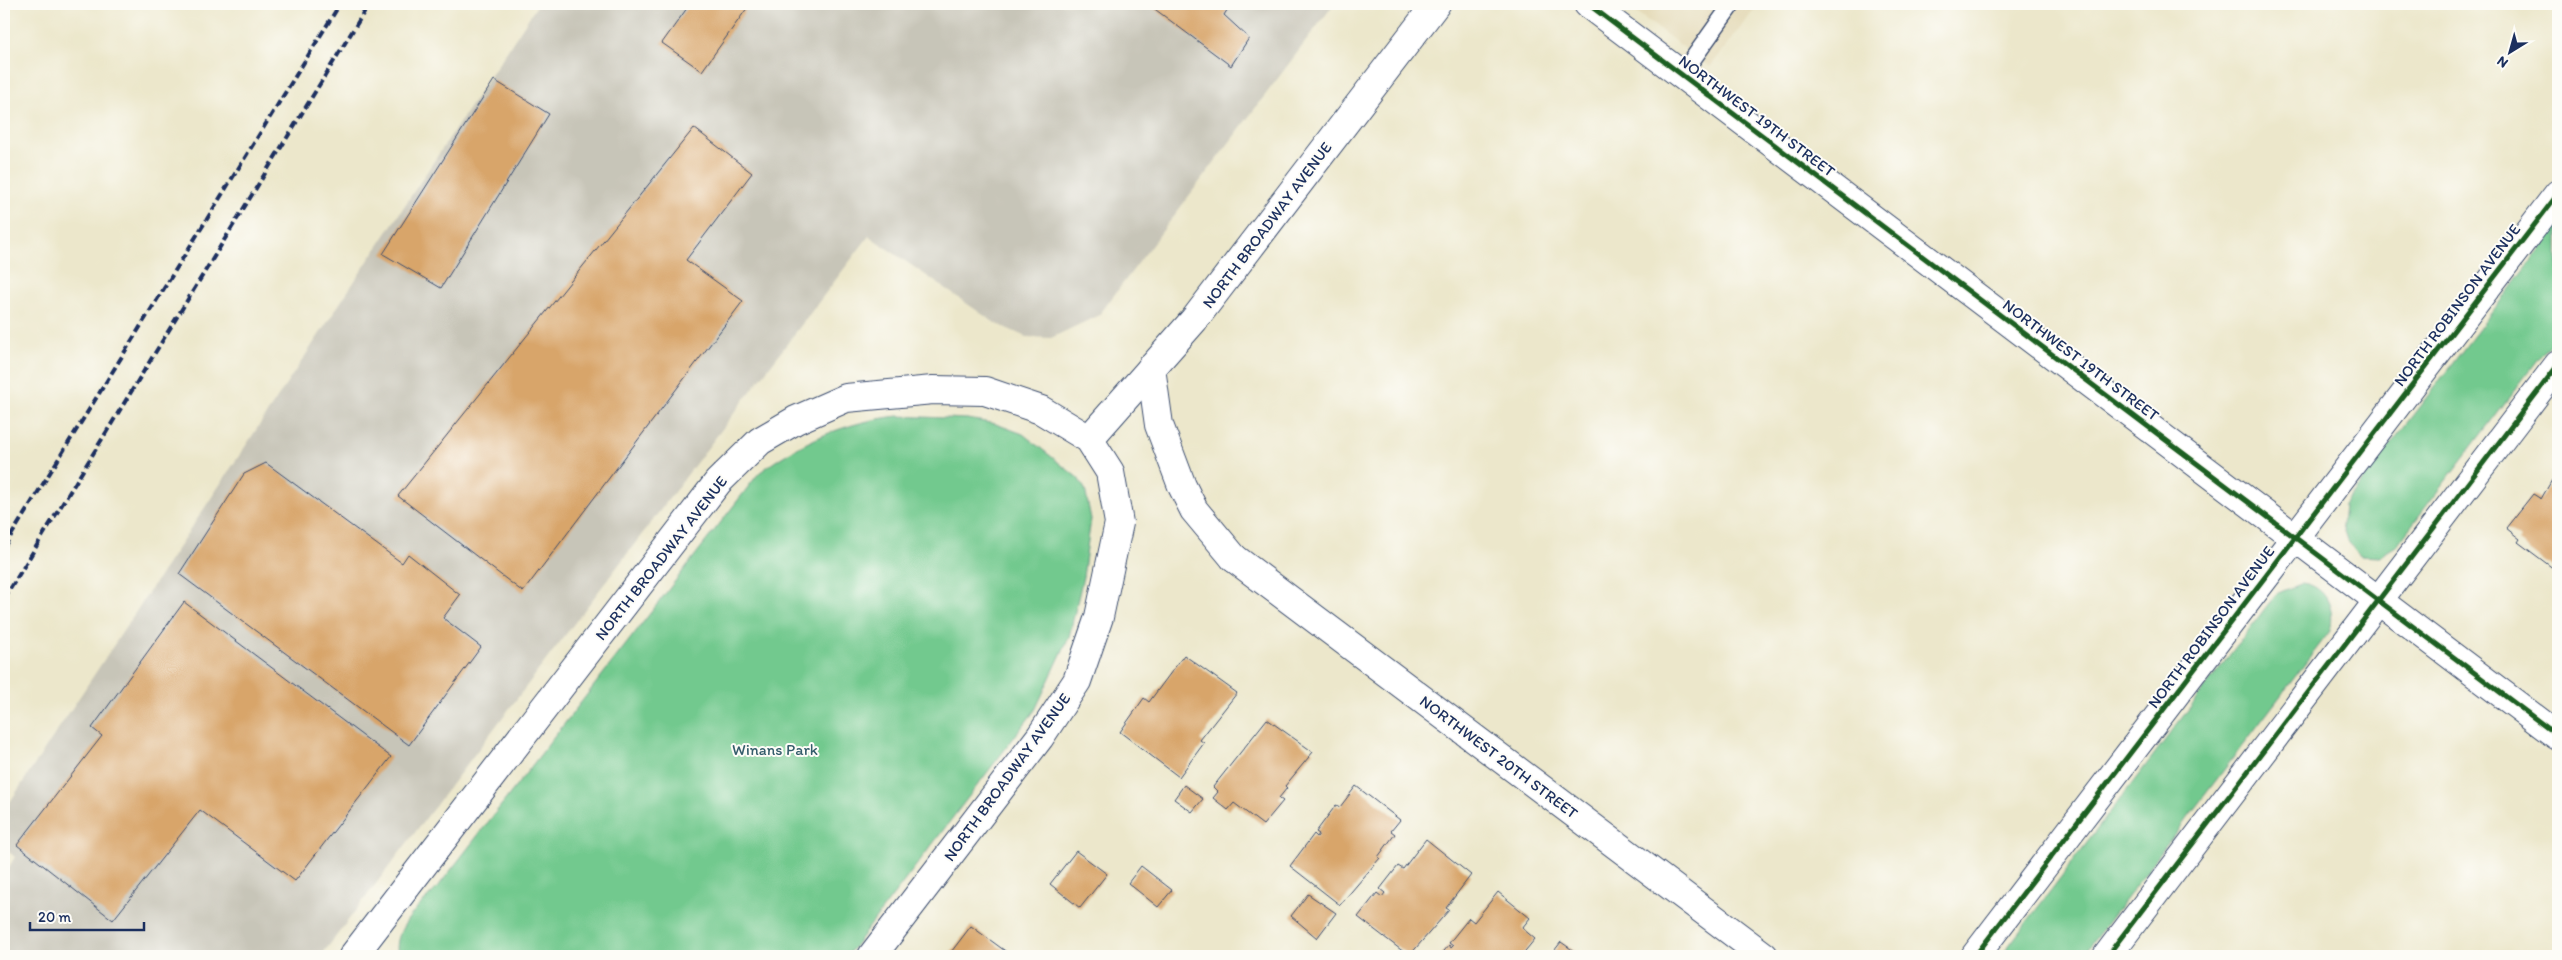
<svg xmlns="http://www.w3.org/2000/svg" width="2562" height="960" font-family="Itim,sans-serif">
	<rect width="100%" height="100%" fill="#fdfcf7"/>
	<filter id="ink" filterUnits="userSpaceOnUse"><feTurbulence type="fractalNoise" baseFrequency=".02" numOctaves="2"/><feDisplacementMap in="SourceGraphic" scale="10" xChannelSelector="R" yChannelSelector="G"/><feConvolveMatrix kernelMatrix="1 2 1 2 8 2 1 2 1" color-interpolation-filters="sRGB"/></filter>
	<filter id="wash" filterUnits="userSpaceOnUse"><feTurbulence type="fractalNoise" baseFrequency=".0096" numOctaves="4" result="noise"/><feDisplacementMap in="SourceGraphic" scale="20" xChannelSelector="R" yChannelSelector="G"/><feGaussianBlur stdDeviation="1.12" result="paint"/><feColorMatrix in="noise" values="0 0 0 0 0 0 0 0 0 0 0 0 0 0 0 0 0 1.4 0 .05"/><feComposite in="paint" operator="in"/></filter>
	<g filter="url(#wash)">
		<rect width="100%" height="100%" fill="#ece7cb"/>
		<polygon fill="#e5dbba" points="1625,4 1759,4 1710,67"/>
		<polygon fill="#c7c5b8" points="538,4 1334,4 1099,315 1051,338 1026,337 995,323 869,236 321,956 4,956 4,875 15,857 4,848 4,811"/>
		<g fill="#72c98e" stroke="#467c76">
			<polygon points="2558,226 2558,333 2396,546 2380,556 2360,555 2348,543 2342,525 2344,505"/>
			<path d="M898 416 968 419 996 424 1023 434 1078 478 1085 489 1091 519 1083 577 1069 637 1035 710 847 956H398C392 928 419 907 437 888L759 473C801 441 846 422 898 416Z"/>
			<path d="M2302 583C2326 586 2336 609 2330 631L2082 956H2001L2276 594Z"/>
		</g>
		<g id="blocks">
			<g fill="#d8a56b">
				<polygon points="690,4 750,4 702,71 662,43"/>
				<polygon points="1148,4 1231,4 1224,15 1249,38 1231,66"/>
				<polygon points="494,80 549,114 441,288 383,254"/>
				<polygon points="694,128 752,173 686,260 743,301 523,592 398,496"/>
				<polygon points="266,463 402,563 408,554 460,595 443,618 481,647 409,745 179,574 244,474"/>
				<polygon points="2552,480 2558,485 2558,572 2518,542 2520,539 2506,528 2533,494 2541,499"/>
				<polygon points="184,602 391,757 295,881 200,810 113,920 17,845 102,736 92,728"/>
				<polygon points="1184,655 1237,693 1200,740 1204,743 1179,777 1120,732 1144,698 1149,702"/>
				<polygon points="1267,719 1313,752 1285,786 1287,788 1279,798 1283,801 1263,825 1234,803 1228,810 1213,798 1218,792 1213,787"/>
				<polygon points="1184,785 1203,799 1192,812 1174,799"/>
				<polygon points="1356,786 1400,820 1391,831 1395,834 1378,857 1380,858 1340,905 1290,866 1314,834 1317,837 1319,834 1316,832 1336,805 1340,807"/>
				<polygon points="1426,839 1471,875 1446,908 1449,910 1409,956 1358,917 1377,893 1382,897 1385,893 1380,889 1398,866 1403,869"/>
				<polygon points="1076,851 1107,874 1080,908 1050,884"/>
				<polygon points="1141,866 1172,890 1158,907 1128,883"/>
				<polygon points="1498,892 1530,918 1522,928 1535,939 1521,956 1440,956 1449,945 1451,948 1453,946 1449,943 1469,918 1474,922"/>
				<polygon points="1308,894 1336,913 1317,938 1291,916"/>
				<polygon points="971,926 1012,956 948,956"/>
				<polygon points="1561,942 1581,956 1550,956"/>
			</g>
		</g>
	</g>
	<g filter="url(#ink)">
		<use href="#blocks" fill-opacity="0" stroke="#3a4b6e" stroke-width="1"/>
		<g fill="none" stroke-linecap="round" stroke-linejoin="round">
			<defs>
				<polyline id="lane" points="1682,74 1732,4"/>
				<g id="street">
					<polyline points="1588,4 2558,736"/>
					<polyline points="1234,558 1764,956"/>
				</g>
				<g id="secondary">
					<polyline points="1975,956 2558,194"/>
					<polyline points="2107,956 2558,365"/>
				</g>
				<g id="primary">
					<polyline points="1151,368 1159,425 1182,486 1194,510 1234,558"/>
					<polyline points="1089,439 1194,320 1436,4"/>
					<polyline points="353,956 718,482 760,441 796,420 846,398 933,390 985,391 1041,410 1089,439 1110,472 1119,523 1099,617 1077,681 1040,737 872,956"/>
				</g>
			</defs>
			<use href="#lane" stroke="#3a4b6e" stroke-width="19"/>
			<use href="#street" stroke="#3a4b6e" stroke-width="30"/>
			<use href="#secondary" stroke="#3a4b6e" stroke-width="30"/>
			<use href="#primary" stroke="#3a4b6e" stroke-width="30"/>
			<use href="#lane" stroke="#fff" stroke-width="16"/>
			<use href="#street" stroke="#fff" stroke-width="28"/>
			<use href="#secondary" stroke="#fff" stroke-width="28"/>
			<use href="#primary" stroke="#fff" stroke-width="28"/>
			<g stroke="#1b2f5e" stroke-width="4" stroke-dasharray="8 4" stroke-linecap="butt">
				<polyline points="4,547 340,4"/>
				<polyline points="4,599 369,4"/>
			</g>
			<defs>
				<g id="cycleway">
					<polyline points="1588,4 2558,736"/>
					<polyline points="1975,956 2558,194"/>
					<polyline points="2107,956 2558,365"/>
				</g>
			</defs>
			<use href="#cycleway" stroke="#fdfcf7" stroke-width="8"/>
			<use href="#cycleway" stroke="#1b5e20" stroke-width="5"/>
		</g>
	</g>
	<g text-anchor="middle" dominant-baseline="central" stroke-width="4" stroke-linejoin="round" paint-order="stroke">
		<g font-size="16" fill="#1b2f5e" stroke="#fdfcf7">
			<text transform="translate(1757 116) rotate(37)">NORTHWEST 19TH STREET</text>
			<text transform="translate(1267 225) rotate(-53)">NORTH BROADWAY AVENUE</text>
			<text transform="translate(2457 305) rotate(-53)">NORTH ROBINSON AVENUE</text>
			<text transform="translate(2081 360) rotate(37)">NORTHWEST 19TH STREET</text>
			<text transform="translate(661 558) rotate(-52)">NORTH BROADWAY AVENUE</text>
			<text transform="translate(2211 627) rotate(-53)">NORTH ROBINSON AVENUE</text>
			<text transform="translate(1499 757) rotate(37)">NORTHWEST 20TH STREET</text>
			<text transform="translate(1007 777) rotate(-54)">NORTH BROADWAY AVENUE</text>
		</g>
		<g font-size="16" fill="#355d6c" stroke="#fdfcf7">
			<text x="775" y="749">Winans Park</text>
		</g>
	</g>
	<rect width="2562" height="960" fill="none" stroke="#fdfcf7" stroke-width="20"/>
	<g transform="translate(2510 52) rotate(217)" stroke="#fdfcf7" stroke-width="4" paint-order="stroke">
	<path d="M0-4L9 19L0 12L-9 19Z" fill="#1b2f5e"/>
	<text y="-8" font-size="14" font-weight="bold" text-anchor="middle" fill="#1b2f5e">N</text>
	</g>
	<path d="M30 922v8h114v-8" fill="none" stroke="#1b2f5e" stroke-width="2.5"/>
	<text x="38" y="922" font-size="15" fill="#1b2f5e" stroke="#fdfcf7" stroke-width="4" paint-order="stroke">20 m</text>
</svg>
